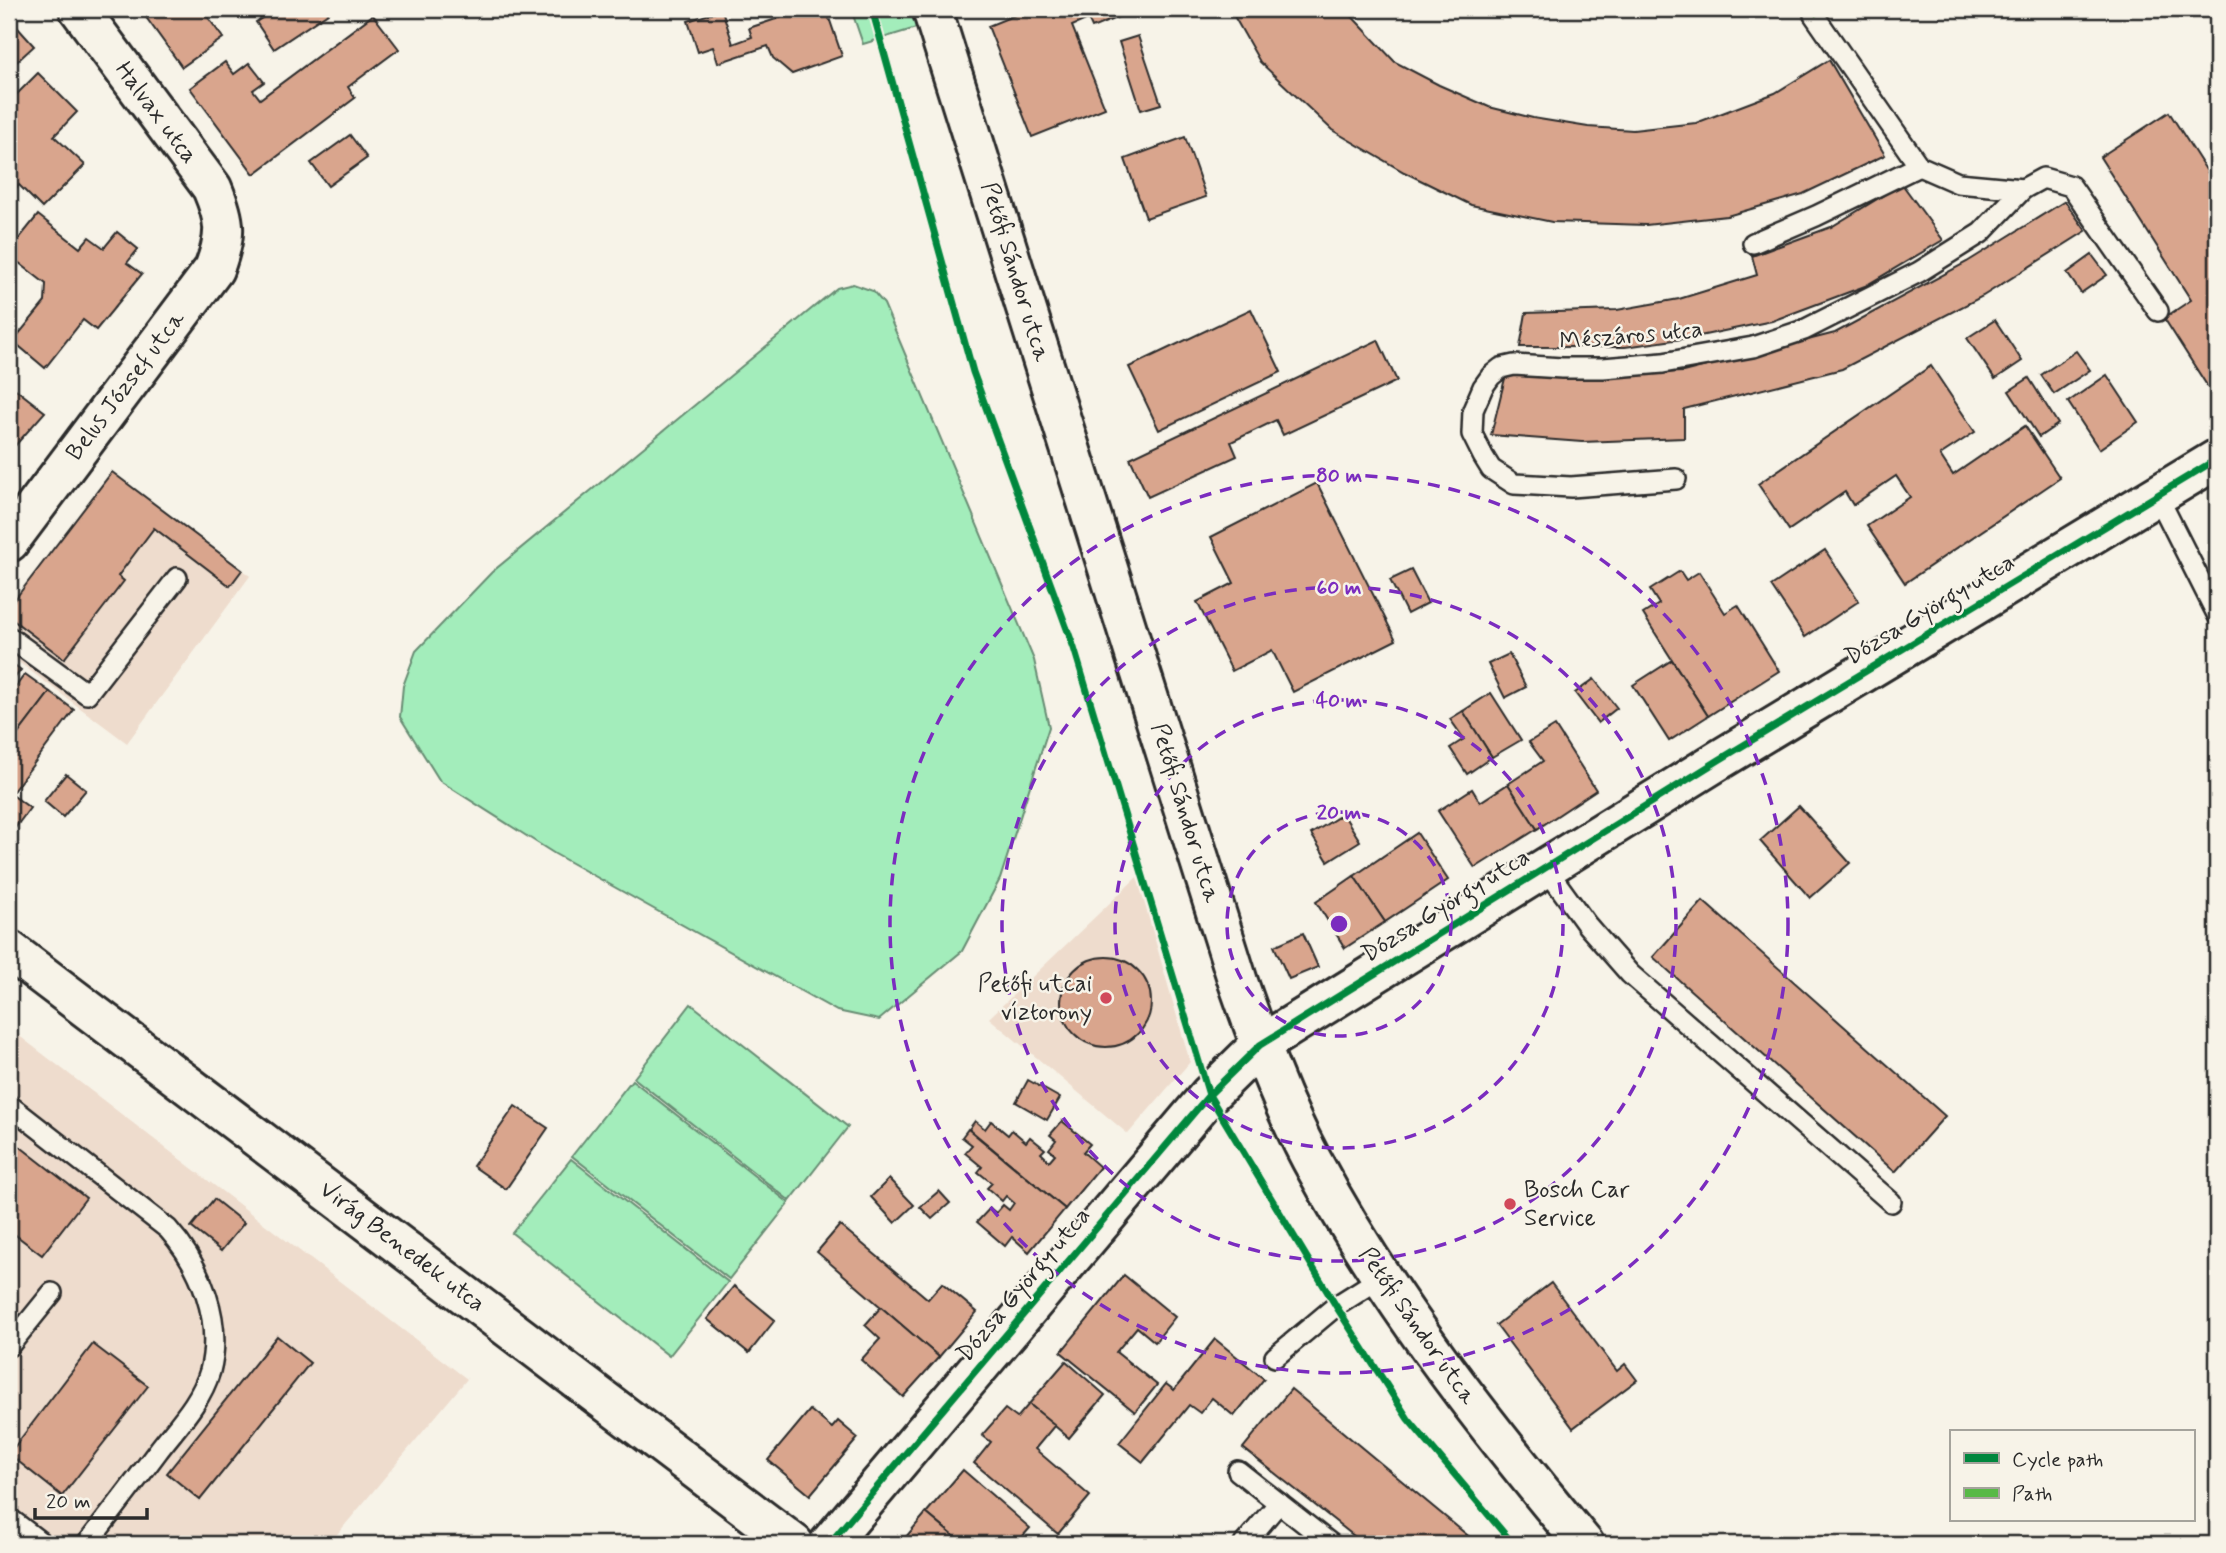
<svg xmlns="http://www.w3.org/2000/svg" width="2226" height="1553" font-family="Mynerve,sans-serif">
	<rect width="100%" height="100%" fill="#f7f3e8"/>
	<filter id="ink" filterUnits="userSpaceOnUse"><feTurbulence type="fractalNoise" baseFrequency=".0143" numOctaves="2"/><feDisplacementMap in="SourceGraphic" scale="14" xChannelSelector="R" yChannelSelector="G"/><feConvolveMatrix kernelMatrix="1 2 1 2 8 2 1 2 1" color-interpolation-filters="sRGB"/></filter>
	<g filter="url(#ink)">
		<g fill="#eedccd">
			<polygon points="112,472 250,576 127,743 9,655 9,607"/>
			<polygon points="1137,877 1190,1062 1128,1134 989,1018"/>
			<polygon points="9,1028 467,1379 329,1544 9,1544"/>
		</g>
		<g fill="#a3edbb" stroke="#678c73" stroke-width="2">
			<polygon points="851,9 979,9 863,44"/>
			<polygon points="853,284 873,291 884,304 1034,660 1049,727 1000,879 962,951 879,1020 837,1011 555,854 440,781 400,717 403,686 416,651 492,572 837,288"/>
			<polygon points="691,1004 848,1127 790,1201 634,1078"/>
			<polygon points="632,1080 789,1203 729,1279 572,1156"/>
			<polygon points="571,1159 728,1282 669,1356 512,1233"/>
		</g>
		<g fill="#d9a58d" stroke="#2b2b2b" stroke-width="2">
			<polygon points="140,9 202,9 223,38 182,67"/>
			<polygon points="276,9 334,9 274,49 256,22"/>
			<polygon points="806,9 826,9 842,56 792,74 773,58 768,46 718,63 713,47 698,52 688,21 722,10 733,44 752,37 749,28"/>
			<polygon points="1030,9 1124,9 1126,14 1092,28 1088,19 1072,26 1105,108 1032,137 988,26"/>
			<polygon points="1230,9 1345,9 1395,62 1439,85 1489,107 1533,118 1588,127 1633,130 1696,123 1775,93 1829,60 1885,155 1803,194 1727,216 1646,225 1552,222 1471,205 1404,172 1332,130 1260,62"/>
			<polygon points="373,15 399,49 348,87 355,98 254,174 190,88 225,62 234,74 249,63 264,82 253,90 260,99"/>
			<polygon points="9,18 34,46 9,69"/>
			<polygon points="1138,36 1161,104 1141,110 1119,42"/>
			<polygon points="38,73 77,112 54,136 85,165 42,208 19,185 9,195 9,102"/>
			<polygon points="2169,112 2217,187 2217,381 2208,387 2164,318 2191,300 2100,157"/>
			<polygon points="350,135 367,158 328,186 311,163"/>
			<polygon points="1185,137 1206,197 1146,218 1125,159"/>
			<polygon points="1902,184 1943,240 1865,286 1772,321 1695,337 1625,347 1520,347 1526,313 1617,310 1679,299 1757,275 1752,256 1831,227"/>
			<polygon points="2065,201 2086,231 1983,296 1842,369 1684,409 1684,438 1582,442 1491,435 1507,370 1583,376 1683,372 1835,333 1967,262"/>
			<polygon points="38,215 80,248 89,237 104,248 117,232 138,249 127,263 142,274 96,330 83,320 45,368 13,341 45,302 46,284 9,255 9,251"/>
			<polygon points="2092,255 2107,275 2081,293 2067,273"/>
			<polygon points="1251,309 1281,372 1159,430 1129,367"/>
			<polygon points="1995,320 2022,361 1995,379 1967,338"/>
			<polygon points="1378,340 1397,381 1283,435 1276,420 1231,442 1237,456 1148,497 1130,458"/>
			<polygon points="2076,351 2090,370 2054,394 2041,375"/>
			<polygon points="1931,366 1975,432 1940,455 1953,475 2025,426 2060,478 1905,583 1867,526 1910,497 1896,476 1853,505 1845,492 1789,530 1758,484"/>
			<polygon points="2107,375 2138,422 2099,449 2068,402"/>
			<polygon points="2029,378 2058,424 2039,437 2009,391"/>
			<polygon points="9,384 45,412 13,448 9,444"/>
			<polygon points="112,472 242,570 230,586 154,528 118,576 124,581 64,659 9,617 9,607"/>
			<polygon points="1317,483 1396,640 1293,692 1272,650 1232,671 1197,602 1234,583 1211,537"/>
			<polygon points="1825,550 1859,601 1805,637 1771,586"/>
			<polygon points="1411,570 1428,603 1407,614 1390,580"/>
			<polygon points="1680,571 1686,580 1699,572 1725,613 1738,605 1779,671 1708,716 1643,614 1659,604 1650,590"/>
			<polygon points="1509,654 1526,687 1505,698 1488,664"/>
			<polygon points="1672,660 1708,716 1669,741 1633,685"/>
			<polygon points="9,661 21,670 9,685"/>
			<polygon points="25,674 50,692 9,746 9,696"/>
			<polygon points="1594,679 1617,708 1598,723 1575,693"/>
			<polygon points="50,692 74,710 11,794 30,808 9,836 9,746"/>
			<polygon points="1491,693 1521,740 1492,757 1463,711"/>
			<polygon points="1463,711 1492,757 1467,774 1450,748 1464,739 1450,719"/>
			<polygon points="1555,726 1596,790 1537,829 1508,784 1543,761 1529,742"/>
			<polygon points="66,774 86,790 63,817 44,801"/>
			<polygon points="1508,784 1537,829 1475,868 1438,811 1472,789 1480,802"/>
			<polygon points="1799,806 1850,863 1810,898 1760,841"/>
			<polygon points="1343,814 1360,841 1328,861 1311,834"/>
			<polygon points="1417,833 1448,880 1385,922 1354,876"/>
			<polygon points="1354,876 1385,922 1345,948 1316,902"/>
			<polygon points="1703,901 1945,1116 1895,1172 1653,957"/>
			<polygon points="1303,933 1318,967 1289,979 1274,946"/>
			<circle cx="1106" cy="1002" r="45"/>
			<polygon points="1028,1080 1060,1098 1047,1120 1016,1102"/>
			<polygon points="515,1106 548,1128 506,1189 473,1166"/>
			<polygon points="975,1121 985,1129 991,1121 1008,1135 1012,1130 1026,1142 1030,1137 1045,1149 1041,1153 1049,1161 1055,1154 1049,1149 1056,1140 1050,1135 1062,1121 1090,1144 1083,1152 1100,1167 1065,1209 969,1129"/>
			<polygon points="968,1129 1065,1209 1029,1252 1012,1237 1005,1246 977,1222 990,1208 996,1213 1003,1205 1009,1210 1014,1203 1006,1196 1002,1201 987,1188 992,1183 978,1172 982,1167 965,1153 972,1145 962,1137"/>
			<polygon points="9,1138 86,1198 42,1255 9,1230"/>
			<polygon points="889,1179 914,1205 895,1223 871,1197"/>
			<polygon points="939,1191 950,1203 932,1219 920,1207"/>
			<polygon points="214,1199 244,1223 221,1251 191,1227"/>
			<polygon points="840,1225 928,1299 942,1283 977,1312 939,1357 817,1252"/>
			<polygon points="1124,1275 1175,1317 1155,1342 1137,1327 1116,1352 1157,1385 1135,1412 1061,1352"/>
			<polygon points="1551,1283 1617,1371 1625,1364 1637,1380 1573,1428 1496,1325"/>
			<polygon points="734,1286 775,1320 749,1353 707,1319"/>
			<polygon points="881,1307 939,1357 903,1397 861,1360 880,1339 865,1325"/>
			<polygon points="277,1336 310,1363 200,1500 167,1473"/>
			<polygon points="1215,1339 1264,1379 1234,1416 1212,1398 1200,1413 1189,1405 1143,1462 1119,1443 1166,1384 1174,1390"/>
			<polygon points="93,1344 148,1386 62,1496 9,1454"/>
			<polygon points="1066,1361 1105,1395 1069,1438 1029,1404"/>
			<polygon points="1291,1389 1478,1544 1364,1544 1243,1448"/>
			<polygon points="1029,1404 1055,1425 1035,1449 1090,1496 1058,1534 974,1463 991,1442 982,1435 1005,1409 1017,1418"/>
			<polygon points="810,1410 832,1428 838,1421 858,1438 810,1495 768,1460"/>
			<polygon points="963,1470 1030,1528 1016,1544 979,1544 971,1538 963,1538 960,1541 926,1513"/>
			<polygon points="926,1513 956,1538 952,1544 900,1544"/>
		</g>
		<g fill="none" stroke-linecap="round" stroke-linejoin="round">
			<defs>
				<g id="lane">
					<polyline points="1814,15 1919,166 1958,183 2023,189"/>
					<polyline points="1753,243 1816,216 1919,166"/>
					<polyline points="1676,479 1571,487 1514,484 1491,469 1483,456 1472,434 1473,410 1483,387 1491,376 1501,368 1514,365 1562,368 1603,368 1663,363 1753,347 1804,330 1919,272 1981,233 2023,189 2043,178 2071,186 2158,311"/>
					<polyline points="2157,495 2217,614"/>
					<polyline points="9,637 87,694 177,578"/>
					<polyline points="1545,867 1587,925 1630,974 1891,1202"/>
					<path d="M9 1105 168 1229C201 1266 223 1321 210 1371 201 1402 177 1426 158 1451 135 1482 111 1513 87 1544"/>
					<polyline points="9,1346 52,1293"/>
					<polyline points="1275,1357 1336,1306 1382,1277"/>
					<polyline points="1238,1471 1331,1544"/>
					<polyline points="9,1518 43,1544"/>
					<polyline points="1244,1544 1279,1503"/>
				</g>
				<g id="street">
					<path d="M9 542 214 269C227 235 226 221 212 188L79 9"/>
					<polyline points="9,950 794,1544"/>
					<polyline points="829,1544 1209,1095 1260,1045 1719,760 2217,459"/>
				</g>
				<path id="secondary" d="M932 9 1238 982C1259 1042 1281 1103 1311 1159 1386 1299 1483 1423 1584 1544"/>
			</defs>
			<use href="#lane" stroke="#2b2b2b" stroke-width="24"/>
			<use href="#street" stroke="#2b2b2b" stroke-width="44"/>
			<use href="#secondary" stroke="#2b2b2b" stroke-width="44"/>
			<use href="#lane" stroke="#f7f3e8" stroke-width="19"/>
			<use href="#street" stroke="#f7f3e8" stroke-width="38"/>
			<use href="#secondary" stroke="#f7f3e8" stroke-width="38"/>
			<polyline stroke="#58b947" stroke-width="5" stroke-dasharray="10 5" stroke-linecap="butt" points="1814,15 1823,9"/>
			<defs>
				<g id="cycleway">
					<polyline points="872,9 973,372 1074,648 1209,1095 1336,1306 1408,1419 1513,1544"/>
					<polyline points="829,1544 1209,1095 1260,1045 1719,760 2217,459"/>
				</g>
			</defs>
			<use href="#cycleway" stroke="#f7f3e8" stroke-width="11"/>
			<use href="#cycleway" stroke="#00873e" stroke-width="7"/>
		</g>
	</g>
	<g fill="none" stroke="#7b2cbf" stroke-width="3.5" stroke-dasharray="12 9">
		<circle cx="1339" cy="924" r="112"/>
		<circle cx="1339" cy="924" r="224"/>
		<circle cx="1339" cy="924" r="337"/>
		<circle cx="1339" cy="924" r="449"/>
	</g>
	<g fill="#d1495b" stroke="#f7f3e8" stroke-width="2.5">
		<circle cx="1106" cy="998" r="7"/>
		<circle cx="1510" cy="1204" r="7"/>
	</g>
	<g text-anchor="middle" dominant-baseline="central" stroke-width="5" stroke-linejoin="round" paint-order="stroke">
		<g font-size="24" fill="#2b2b2b" stroke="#f7f3e8">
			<text transform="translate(156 113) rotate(53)">Halvax utca</text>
			<text transform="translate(1015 272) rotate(73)">Petőfi Sándor utca</text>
			<text transform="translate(1631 336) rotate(-5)">Mészáros utca</text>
			<text transform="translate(126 386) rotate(-53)">Belus József utca</text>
			<text transform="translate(1930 610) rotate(-31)">Dózsa György utca</text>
			<text transform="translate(1185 813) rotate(73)">Petőfi Sándor utca</text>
			<text transform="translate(1446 906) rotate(-32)">Dózsa György utca</text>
			<text transform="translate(402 1247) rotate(37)">Virág Benedek utca</text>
			<text transform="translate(1024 1285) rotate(-50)">Dózsa György utca</text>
			<text transform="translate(1417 1326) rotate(55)">Petőfi Sándor utca</text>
		</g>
		<g font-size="24" fill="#2b2b2b" stroke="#f7f3e8" text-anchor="end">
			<text x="1092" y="984">Petőfi utcai<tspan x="1092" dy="28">víztorony</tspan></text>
			<text x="1524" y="1190" text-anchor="start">Bosch Car<tspan x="1524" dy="28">Service</tspan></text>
		</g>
	</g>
	<circle cx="1339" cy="924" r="10" fill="#7b2cbf" stroke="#f7f3e8" stroke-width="3.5"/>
	<g font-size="21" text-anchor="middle" font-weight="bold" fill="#7b2cbf" stroke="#f7f3e8" stroke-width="5" stroke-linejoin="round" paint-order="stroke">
		<text x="1339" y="482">80 m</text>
		<text x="1339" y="594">60 m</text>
		<text x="1339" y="707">40 m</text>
		<text x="1339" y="819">20 m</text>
	</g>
	<rect width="2226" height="1553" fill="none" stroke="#f7f3e8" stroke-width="35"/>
	<rect x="18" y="18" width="2191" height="1518" fill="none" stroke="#2b2b2b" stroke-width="2.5" filter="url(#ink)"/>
	<rect x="1950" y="1430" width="245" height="91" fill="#f7f3e8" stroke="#a5a39c" stroke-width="2"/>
	<rect x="1964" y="1453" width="35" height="10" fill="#00873e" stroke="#a5a39c" stroke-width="2"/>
	<text x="2012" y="1466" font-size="21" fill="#2b2b2b">Cycle path</text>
	<rect x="1964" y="1488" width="35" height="10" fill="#58b947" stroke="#a5a39c" stroke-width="2"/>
	<text x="2012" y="1500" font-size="21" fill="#2b2b2b">Path</text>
	<path d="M35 1508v10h112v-10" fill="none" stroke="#2b2b2b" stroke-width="3.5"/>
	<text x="46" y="1508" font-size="21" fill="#2b2b2b" stroke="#f7f3e8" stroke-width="5" paint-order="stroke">20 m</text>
</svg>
